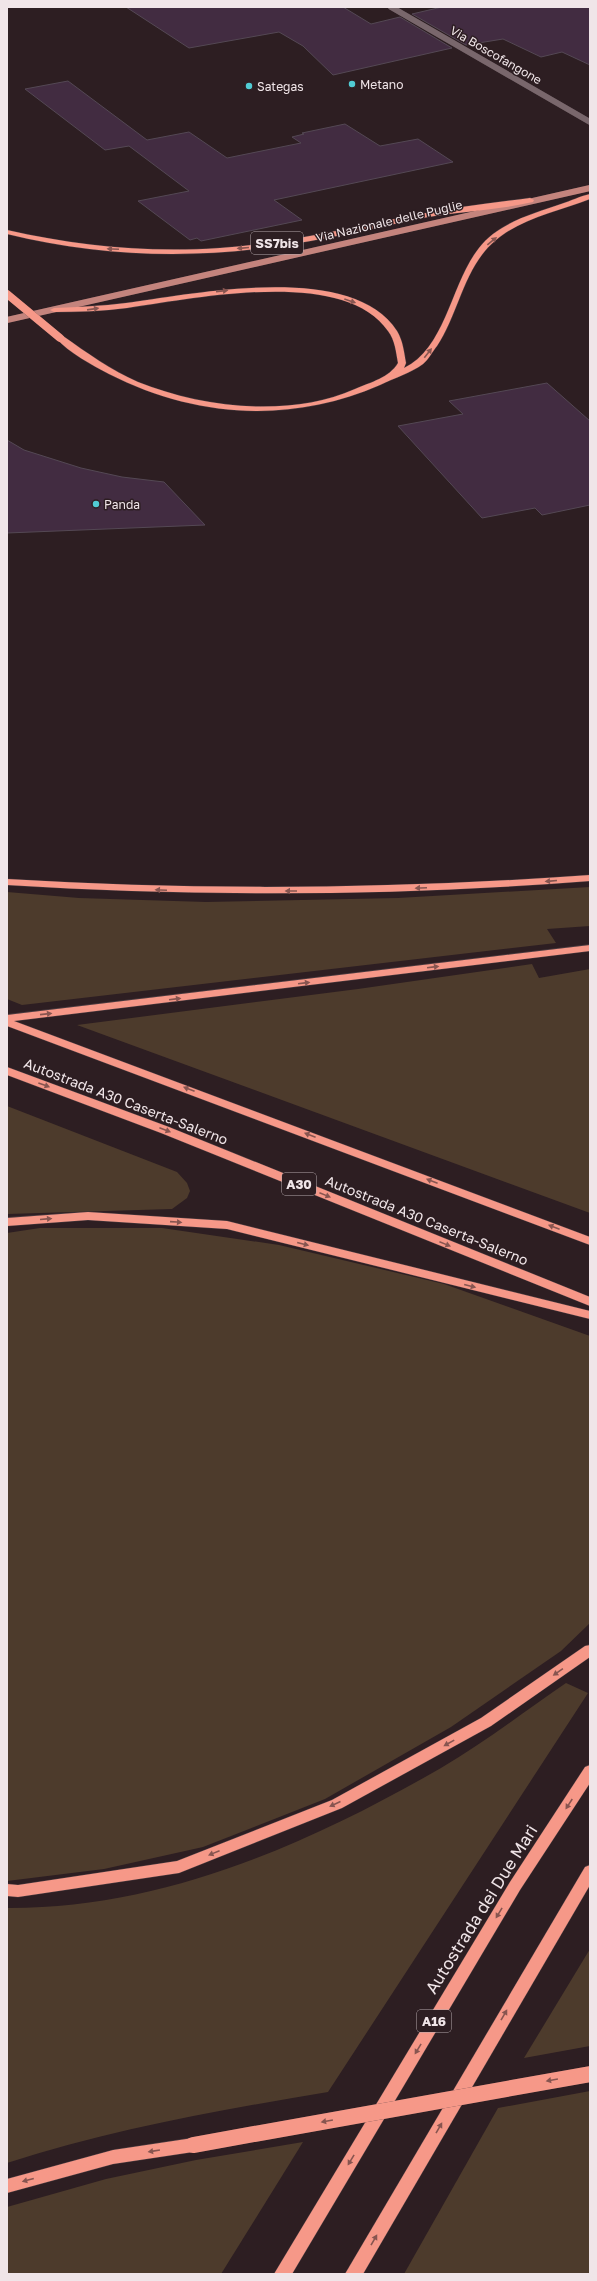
<svg xmlns="http://www.w3.org/2000/svg" width="597" height="2281" font-family="'Golos Text',sans-serif">
	<rect width="100%" height="100%" fill="#2d1e22"/>
	<g fill="#4d3b2c">
		<polygon points="590,887 590,926 547,929 556,943 22,1005 7,999 7,892 79,898 206,902 398,898"/>
		<polygon points="532,964 539,978 590,969 590,1213 77,1025 358,989"/>
		<polygon points="7,1106 177,1172 187,1183 190,1191 187,1198 172,1209 7,1214"/>
		<polygon points="40,1228 162,1228 279,1245 444,1284 590,1336 590,1623 561,1651 451,1727 325,1799 203,1847 104,1869 7,1881 7,1233"/>
		<path d="M566 1683 588 1693 328 2092C220 2110 112 2129 7 2163V1908C162 1909 309 1844 441 1768 484 1743 525 1711 566 1683Z"/>
		<polygon points="590,1949 590,2046 524,2058"/>
		<polygon points="590,2091 590,2274 404,2274 498,2108"/>
		<polygon points="303,2142 221,2274 7,2274 7,2207 106,2179 196,2160"/>
	</g>
	<g fill="#422c41" stroke="#544854">
		<polygon points="126,7 343,7 371,24 400,17 452,48 333,75 303,46 279,32 189,48"/>
		<polygon points="442,7 590,7 590,65 562,52 541,57 503,39 466,45 412,14"/>
		<polygon points="68,81 147,140 189,132 227,158 301,143 292,137 304,134 302,133 345,124 380,146 418,139 453,162 274,200 302,220 201,241 197,238 190,240 138,201 189,191 129,146 105,150 25,89"/>
		<polygon points="547,383 590,421 590,505 542,515 535,508 482,518 398,426 463,414 449,401"/>
		<polygon points="7,440 24,450 81,468 122,477 164,482 205,525 7,533"/>
	</g>
	<g fill="none" stroke-linecap="round" stroke-linejoin="round">
		<defs>
			<polyline id="street" points="391,7 590,122"/>
			<polyline id="primary" points="7,320 590,188"/>
			<g id="highway">
				<path d="M590 194V199C559 211 522 218 496 240 464 266 459 313 437 346 432 352 429 359 423 364 411 373 394 378 380 385 290 424 196 418 109 374 92 365 69 353 56 338L63 336C87 353 111 370 138 382 203 408 290 418 355 389 371 382 389 378 398 363 396 352 395 340 388 331 344 266 192 299 127 308 103 311 78 312 54 312L50 310 54 308C78 307 102 306 126 303 194 294 352 261 397 331 403 341 404 352 406 363L404 368C446 348 451 283 479 248 498 223 532 214 561 204 571 201 580 196 590 194Z"/>
				<path d="M530 198 534 200 533 202C499 210 463 211 428 217 383 226 338 237 292 244 196 260 101 257 7 234V230C77 246 148 253 220 248 284 244 347 228 410 216 450 208 490 203 530 198Z"/>
				<path d="M590 875V881C395 896 202 897 7 885V879C202 891 395 889 590 875Z"/>
				<polygon points="590,945 590,951 14,1021 590,1237 590,1245 7,1026 7,1015"/>
				<polygon points="7,1067 169,1127 590,1297 590,1306 161,1133 7,1075"/>
				<polygon points="88,1212 227,1221 590,1311 590,1319 227,1229 88,1220 7,1226 7,1218"/>
				<polygon points="590,1645 590,1657 491,1726 342,1808 179,1873 18,1897 7,1896 7,1884 18,1885 177,1861 332,1800 481,1718 585,1646"/>
				<polygon points="590,1765 590,1783 520,1890 292,2274 274,2274 510,1882 585,1767"/>
				<polygon points="590,1865 590,1885 363,2274 345,2274 585,1867"/>
				<polygon points="193,2138 199,2140 201,2145 199,2150 193,2152 113,2164 7,2193 7,2179 113,2150"/>
			</g>
		</defs>
		<use href="#street" stroke="#493c41" stroke-width="6"/>
		<use href="#primary" stroke="#493c41" stroke-width="6"/>
		<use href="#highway" stroke="#493c41" stroke-width="1"/>
		<use href="#street" stroke="#79676c" stroke-width="6"/>
		<use href="#primary" stroke="#c4847d" stroke-width="6"/>
		<use href="#highway" fill="#f69888" fill-rule="evenodd"/>
		<defs>
			<polyline id="highway-bridge-far1" points="7,294 60,338"/>
			<polyline id="highway-bridge" points="193,2145 590,2074"/>
		</defs>
		<use href="#highway-bridge-far1" stroke="#493c41" stroke-width="8" stroke-linecap="butt"/>
		<use href="#highway-bridge" stroke="#493c41" stroke-width="16" stroke-linecap="butt"/>
		<use href="#highway-bridge-far1" stroke="#f69888" stroke-width="8"/>
		<use href="#highway-bridge" stroke="#f69888" stroke-width="16"/>
	</g>
	<defs><path id="oneway-solid" d="M-6-.8H1V-3.2L6.5 0L1 3.2V.8H-6Z"/></defs>
	<g fill="#875550">
		<use href="#oneway-solid" transform="translate(492 241) rotate(-39)"/>
		<use href="#oneway-solid" transform="translate(243 248) rotate(175)"/>
		<use href="#oneway-solid" transform="translate(113 249) rotate(-177)"/>
		<use href="#oneway-solid" transform="translate(222 291) rotate(-6)"/>
		<use href="#oneway-solid" transform="translate(350 301) rotate(19)"/>
		<use href="#oneway-solid" transform="translate(93 309) rotate(-8)"/>
		<use href="#oneway-solid" transform="translate(428 353) rotate(-52)"/>
		<use href="#oneway-solid" transform="translate(551 881) rotate(175)"/>
		<use href="#oneway-solid" transform="translate(421 888) rotate(178)"/>
		<use href="#oneway-solid" transform="translate(161 890) rotate(-178)"/>
		<use href="#oneway-solid" transform="translate(291 891) rotate(180)"/>
		<use href="#oneway-solid" transform="translate(433 967) rotate(-7)"/>
		<use href="#oneway-solid" transform="translate(304 983) rotate(-7)"/>
		<use href="#oneway-solid" transform="translate(175 999) rotate(-7)"/>
		<use href="#oneway-solid" transform="translate(46 1014) rotate(-6)"/>
		<use href="#oneway-solid" transform="translate(44 1085) rotate(20)"/>
		<use href="#oneway-solid" transform="translate(189 1089) rotate(-159)"/>
		<use href="#oneway-solid" transform="translate(165 1130) rotate(21)"/>
		<use href="#oneway-solid" transform="translate(310 1135) rotate(-159)"/>
		<use href="#oneway-solid" transform="translate(432 1181) rotate(-159)"/>
		<use href="#oneway-solid" transform="translate(325 1195) rotate(22)"/>
		<use href="#oneway-solid" transform="translate(46 1219) rotate(-5)"/>
		<use href="#oneway-solid" transform="translate(176 1222) rotate(4)"/>
		<use href="#oneway-solid" transform="translate(554 1227) rotate(-159)"/>
		<use href="#oneway-solid" transform="translate(303 1244) rotate(14)"/>
		<use href="#oneway-solid" transform="translate(445 1244) rotate(22)"/>
		<use href="#oneway-solid" transform="translate(470 1286) rotate(14)"/>
		<use href="#oneway-solid" transform="translate(558 1672) rotate(145)"/>
		<use href="#oneway-solid" transform="translate(449 1743) rotate(151)"/>
		<use href="#oneway-solid" transform="translate(335 1804) rotate(156)"/>
		<use href="#oneway-solid" transform="translate(569 1804) rotate(123)"/>
		<use href="#oneway-solid" transform="translate(214 1853) rotate(158)"/>
		<use href="#oneway-solid" transform="translate(499 1913) rotate(121)"/>
		<use href="#oneway-solid" transform="translate(504 2015) rotate(-60)"/>
		<use href="#oneway-solid" transform="translate(418 2049) rotate(121)"/>
		<use href="#oneway-solid" transform="translate(552 2080) rotate(170)"/>
		<use href="#oneway-solid" transform="translate(327 2121) rotate(170)"/>
		<use href="#oneway-solid" transform="translate(439 2128) rotate(-60)"/>
		<use href="#oneway-solid" transform="translate(154 2151) rotate(171)"/>
		<use href="#oneway-solid" transform="translate(351 2160) rotate(121)"/>
		<use href="#oneway-solid" transform="translate(28 2180) rotate(165)"/>
		<use href="#oneway-solid" transform="translate(374 2240) rotate(-60)"/>
	</g>
	<g fill="#51ccd4" stroke="#2d1e22" stroke-width="1.5">
		<circle cx="352" cy="84" r="4"/>
		<circle cx="249" cy="86" r="4"/>
		<circle cx="96" cy="504" r="4"/>
	</g>
	<g text-anchor="middle" dominant-baseline="central" stroke-width="3" stroke-linejoin="round" paint-order="stroke">
		<g font-size="12" fill="#f0e5e8" stroke="#2d1e22">
			<text transform="translate(496 55) rotate(30)">Via Boscofangone</text>
			<text transform="translate(389 221) rotate(-13)">Via Nazionale delle Puglie</text>
		</g>
		<g font-size="12" fill="#f0e5e8" stroke="#2d1e22" text-anchor="start">
			<text x="360" y="84">Metano</text>
			<text x="257" y="86">Sategas</text>
			<text x="104" y="504">Panda</text>
		</g>
		<g fill="#2d1e22" stroke="#b6a9ad" stroke-width="1">
			<rect x="251" y="232" width="52" height="22" rx="3"/>
			<rect x="282" y="1173" width="34" height="22" rx="3"/>
			<rect x="417" y="2010" width="34" height="22" rx="3"/>
		</g>
		<g font-size="13" font-weight="bold" fill="#f0e5e8">
			<text x="277" y="243">SS7bis</text>
			<text x="299" y="1184">A30</text>
			<text x="434" y="2021">A16</text>
		</g>
		<g font-size="14" fill="#f0e5e8" stroke="#2d1e22">
			<text transform="translate(126 1101) rotate(21)">Autostrada A30 Caserta-Salerno</text>
			<text transform="translate(427 1220) rotate(22)">Autostrada A30 Caserta-Salerno</text>
		</g>
		<g font-size="17" fill="#f0e5e8" stroke="#2d1e22">
			<text transform="translate(481 1909) rotate(-58)">Autostrada dei Due Mari</text>
		</g>
	</g>
	<rect width="597" height="2281" fill="none" stroke="#f0e5e8" stroke-width="16"/>
</svg>
